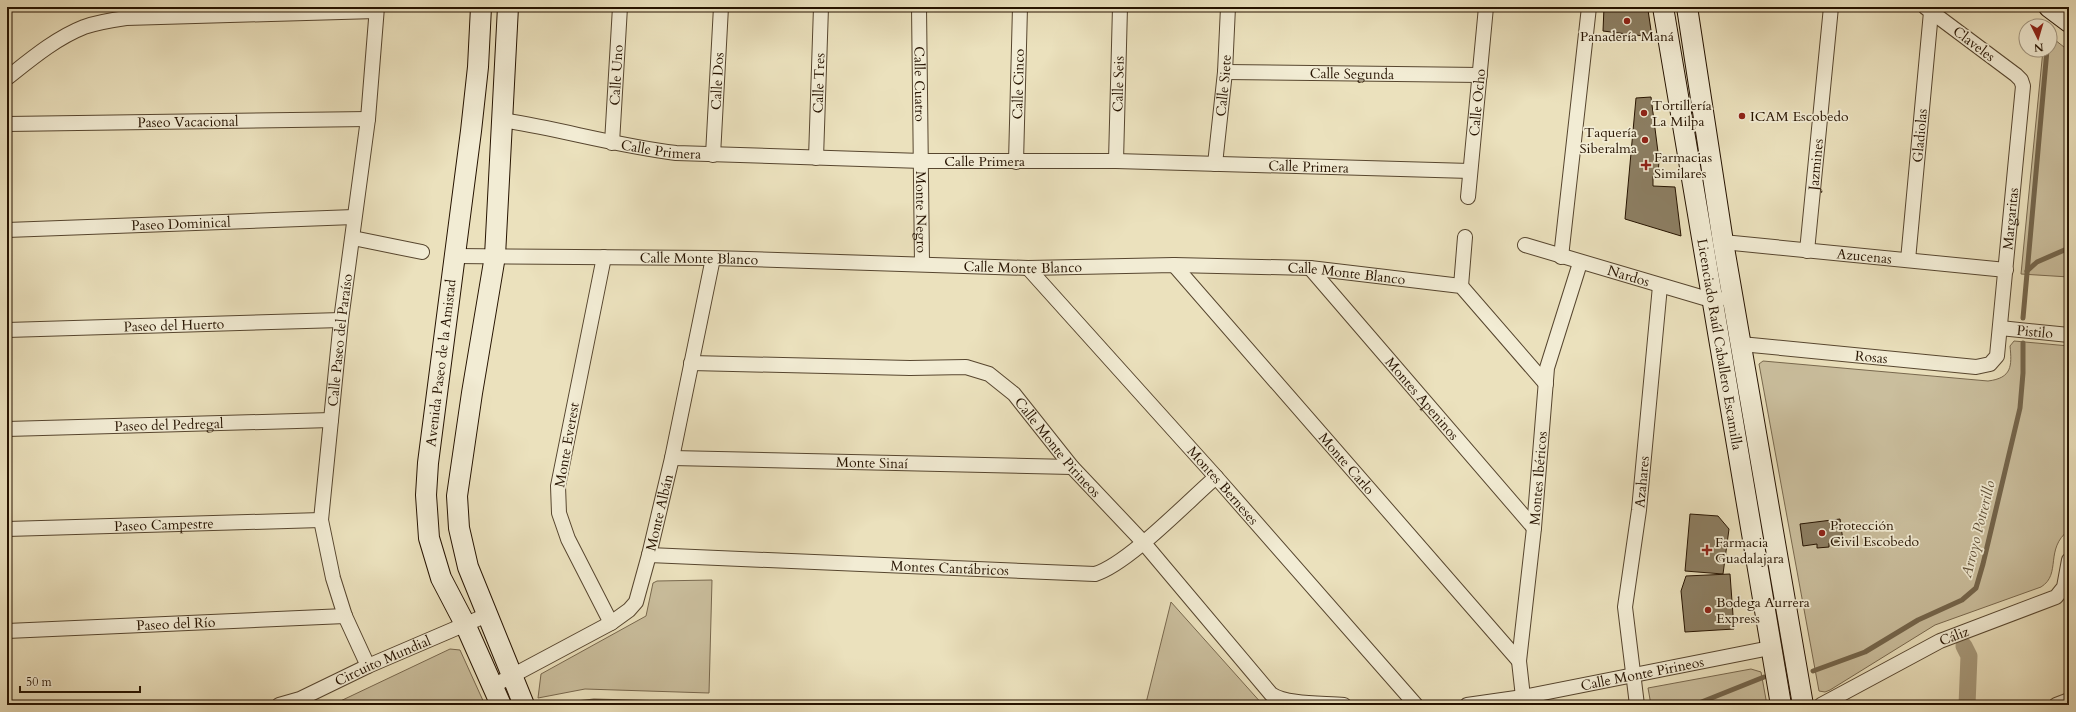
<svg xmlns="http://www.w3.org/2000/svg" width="2076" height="712" font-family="Cardo,serif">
	<rect width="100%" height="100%" fill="#ebe1bd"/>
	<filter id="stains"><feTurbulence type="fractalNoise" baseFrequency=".005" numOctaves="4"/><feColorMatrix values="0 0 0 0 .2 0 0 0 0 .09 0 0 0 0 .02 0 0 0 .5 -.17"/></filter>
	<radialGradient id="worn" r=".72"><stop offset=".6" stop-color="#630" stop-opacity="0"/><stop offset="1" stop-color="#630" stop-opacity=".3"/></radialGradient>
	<g fill="#cabe9d" stroke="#78684e">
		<polygon points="2050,36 2069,51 2069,277 2021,274 2043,50 2050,50"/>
		<path d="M2014 341 2069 346V530C2044 549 2062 574 2041 587L1935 625 1830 690 1825 692 1819 691 1759 364 1763 361 1988 381C2012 378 2012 366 2010 346Z"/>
		<polygon points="712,580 709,693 585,689 538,698 541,674 646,616 653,583 657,581"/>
		<polygon points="1171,602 1263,705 1160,705 1146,703"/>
		<polygon points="450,649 460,650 485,705 332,705"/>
		<polygon points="1751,669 1761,672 1767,705 1651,705 1648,688"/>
	</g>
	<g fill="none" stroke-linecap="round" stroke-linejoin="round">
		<g stroke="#74654b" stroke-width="5">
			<polyline points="2027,271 2037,262 2069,248"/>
			<polyline points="2023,318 2047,50"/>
			<polyline points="1813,671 1865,652 1918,620 1962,600 1976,588 1983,564 2020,408 2023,373 2023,343"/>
			<polyline points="559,705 594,701 742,705"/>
			<polyline points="1694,705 1764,677"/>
		</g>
		<polyline stroke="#a89b7d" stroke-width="17" points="1964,646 1969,656 1967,705"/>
	</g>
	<g fill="#8c7e62" stroke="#261300">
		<polygon points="1604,7 1648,10 1652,37 1603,31"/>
		<polygon points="1605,7 1647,7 1648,10"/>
		<polygon points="1651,97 1659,160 1658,176 1653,176 1653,186 1675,187 1681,236 1625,219 1636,98"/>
		<polygon points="1690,514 1718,516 1729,529 1723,574 1685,571"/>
		<polygon points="1840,519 1843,541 1829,543 1829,547 1817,548 1817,544 1803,546 1800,524"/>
		<polygon points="1730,574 1734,629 1685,632 1681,591 1686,576"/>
	</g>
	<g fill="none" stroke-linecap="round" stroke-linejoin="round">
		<defs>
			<g id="street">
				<path id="s1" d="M919 7 922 264"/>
				<path id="s2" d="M1225 72 1480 75"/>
				<path d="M7 78C31 59 56 38 84 27 98 22 112 20 126 18L376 11"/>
				<path id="s3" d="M502 120C560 129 617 146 676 153L922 161H1116L1470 171"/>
				<path id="s4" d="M7 124 368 119"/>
				<path id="s5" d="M612 143 620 7"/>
				<path id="s6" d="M713 155 721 7"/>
				<path id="s7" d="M816 158 821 7"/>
				<path id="s8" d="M1116 161 1120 7"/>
				<path id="s9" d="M1016 162 1020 7"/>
				<path id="s10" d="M1215 164 1225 72 1228 7"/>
				<path id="s11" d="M1468 197 1486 7"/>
				<path id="s12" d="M7 230 354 217"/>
				<polyline points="353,238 422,252"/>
				<path id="s13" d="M1723 242 2006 270"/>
				<path id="s14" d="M1525 245 1711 300 1720 299"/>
				<path id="s15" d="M1807 251 1831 7"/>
				<path id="s16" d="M455 256 713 258 1028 268 1174 265 1310 268 1461 286 1546 384"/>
				<polyline points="604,257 558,486 559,513 568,539 611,623"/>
				<polyline points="1561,257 1589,7"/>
				<path id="s17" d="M1908 260 1931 12"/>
				<path id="s18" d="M1174 265 1519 661"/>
				<path id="s19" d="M1028 268 1216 477 1416 705"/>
				<path id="s20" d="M1310 268 1534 528"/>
				<polyline points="1461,286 1465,237"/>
				<path id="s21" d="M2000 328 2069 335"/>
				<path id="s22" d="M7 330 341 320"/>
				<path id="s23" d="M1741 344 1976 367 1990 364 1997 356 2023 86 2021 80 2016 75 1925 7"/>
				<path id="s24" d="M691 363 910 368 966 367 989 374 1014 394 1072 467 1143 542 1271 694C1287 705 1324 703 1344 705"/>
				<path id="s25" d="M7 429 331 420"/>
				<path id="s26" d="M672 458 1072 467"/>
				<path id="s27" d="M7 529 321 520"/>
				<path id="s28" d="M649 555 1095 574C1128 564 1187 502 1216 477"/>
				<path id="s29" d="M7 631 345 616"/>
				<path id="s30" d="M368 666 345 616 333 578 321 520 341 320 368 119 377 7"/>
				<path id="s31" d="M493 686 611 623 629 610 636 602 649 555 672 458 713 258"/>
				<path id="s32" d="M1523 697 1519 661 1534 528 1547 368 1580 263"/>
				<path id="s33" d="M279 705 300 699 368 666 487 615"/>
				<path id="s34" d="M1467 705 1523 697 1770 648"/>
				<path id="s35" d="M1637 705 1625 607 1639 510 1660 286"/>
				<path id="s36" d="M1821 705 1940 641 2056 597 2064 587 2069 560"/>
				<polyline points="2056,705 2069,700"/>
			</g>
			<g id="secondary">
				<polyline points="481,7 478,67 471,131 428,463 426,495 429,538 441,578 465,624 501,705"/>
				<polyline points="508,7 495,256 472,393 457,496 459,528 468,567 524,705"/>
				<path id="s37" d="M1663 7 1781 705"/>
				<polyline points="1687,7 1723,242 1803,705"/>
				<polyline points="2049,7 2069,22"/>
			</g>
		</defs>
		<use href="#street" stroke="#57462f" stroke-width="16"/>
		<use href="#secondary" stroke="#261300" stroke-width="22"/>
		<use href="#street" stroke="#f2ecd4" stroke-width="14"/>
		<use href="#secondary" stroke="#f2ecd4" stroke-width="20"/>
	</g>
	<g fill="#8f2418" stroke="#f2ecd4" stroke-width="1.5">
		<circle cx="1627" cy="21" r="4"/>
		<circle cx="1644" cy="113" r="4"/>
		<circle cx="1742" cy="116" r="4"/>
		<circle cx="1645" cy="140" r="4"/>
		<path d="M1644 159h4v4h4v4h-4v4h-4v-4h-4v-4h4z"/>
		<circle cx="1822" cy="533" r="4"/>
		<path d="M1705 544h4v4h4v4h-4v4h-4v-4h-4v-4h4z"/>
		<circle cx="1708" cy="610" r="4"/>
	</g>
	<g text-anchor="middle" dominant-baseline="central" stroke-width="3.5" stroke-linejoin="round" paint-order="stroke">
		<g font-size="14" fill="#261300" stroke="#f2ecd4" text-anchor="start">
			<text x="1627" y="36" text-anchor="middle">Panadería Maná</text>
			<text x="1652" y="105">Tortillería<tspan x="1652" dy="16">La Milpa</tspan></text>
			<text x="1750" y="116">ICAM Escobedo</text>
			<text x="1637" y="132" text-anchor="end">Taquería<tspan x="1637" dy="16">Siberalma</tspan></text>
			<text x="1654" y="157">Farmacias<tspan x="1654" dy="16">Similares</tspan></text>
			<text x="1830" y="525">Protección<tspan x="1830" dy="16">Civil Escobedo</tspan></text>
			<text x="1715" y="542">Farmacia<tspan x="1715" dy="16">Guadalajara</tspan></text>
			<text x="1716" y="602">Bodega Aurrera<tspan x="1716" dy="16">Express</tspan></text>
		</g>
		<g font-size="14" fill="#261300" stroke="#f2ecd4">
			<text transform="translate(1974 44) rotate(37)">Claveles</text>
			<text stroke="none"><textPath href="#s2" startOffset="127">Calle Segunda</textPath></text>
			<text stroke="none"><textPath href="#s5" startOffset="68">Calle Uno</textPath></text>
			<text stroke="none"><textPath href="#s6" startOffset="74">Calle Dos</textPath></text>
			<text stroke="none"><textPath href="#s7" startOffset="75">Calle Tres</textPath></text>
			<text stroke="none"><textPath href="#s1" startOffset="77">Calle Cuatro</textPath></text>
			<text stroke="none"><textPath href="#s9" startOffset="78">Calle Cinco</textPath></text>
			<text stroke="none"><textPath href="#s8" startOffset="77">Calle Seis</textPath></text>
			<text stroke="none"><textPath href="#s10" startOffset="79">Calle Siete</textPath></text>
			<text stroke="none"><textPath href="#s11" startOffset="95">Calle Ocho</textPath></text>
			<text stroke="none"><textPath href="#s4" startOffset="181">Paseo Vacacional</textPath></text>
			<text stroke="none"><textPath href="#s17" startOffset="125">Gladiolas</textPath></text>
			<text stroke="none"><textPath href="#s3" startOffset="162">Calle Primera</textPath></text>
			<text stroke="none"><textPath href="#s3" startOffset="486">Calle Primera</textPath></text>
			<text stroke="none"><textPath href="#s15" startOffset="87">Jazmines</textPath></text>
			<text stroke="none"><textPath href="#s3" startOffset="810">Calle Primera</textPath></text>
			<text stroke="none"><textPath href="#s1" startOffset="205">Monte Negro</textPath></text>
			<text stroke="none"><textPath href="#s23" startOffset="399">Margaritas</textPath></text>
			<text stroke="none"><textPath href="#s12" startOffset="174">Paseo Dominical</textPath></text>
			<text stroke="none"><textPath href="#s13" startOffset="142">Azucenas</textPath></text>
			<text stroke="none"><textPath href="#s16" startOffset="244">Calle Monte Blanco</textPath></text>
			<text stroke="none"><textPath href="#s16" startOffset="568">Calle Monte Blanco</textPath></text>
			<text stroke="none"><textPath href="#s16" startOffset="892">Calle Monte Blanco</textPath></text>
			<text stroke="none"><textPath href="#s14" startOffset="108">Nardos</textPath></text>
			<text stroke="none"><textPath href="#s22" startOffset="167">Paseo del Huerto</textPath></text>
			<text stroke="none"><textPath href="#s21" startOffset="35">Pistilo</textPath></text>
			<text stroke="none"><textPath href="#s30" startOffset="335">Calle Paseo del Paraíso</textPath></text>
			<text stroke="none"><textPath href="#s37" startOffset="342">Licenciado Raúl Caballero Escamilla</textPath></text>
			<text stroke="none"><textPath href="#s23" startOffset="131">Rosas</textPath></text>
			<text transform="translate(441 363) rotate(-83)">Avenida Paseo de la Amistad</text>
			<text stroke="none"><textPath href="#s20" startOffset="172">Montes Apeninos</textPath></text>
			<text stroke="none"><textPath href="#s25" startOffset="162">Paseo del Pedregal</textPath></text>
			<text transform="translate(567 445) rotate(-80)">Monte Everest</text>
			<text stroke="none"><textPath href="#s24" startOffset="400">Calle Monte Pirineos</textPath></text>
			<text stroke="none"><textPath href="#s26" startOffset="200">Monte Sinaí</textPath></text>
			<text stroke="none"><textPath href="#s18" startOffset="263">Monte Carlo</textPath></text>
			<text stroke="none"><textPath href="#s32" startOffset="220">Montes Ibéricos</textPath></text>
			<text stroke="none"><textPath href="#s35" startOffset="225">Azahares</textPath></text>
			<text stroke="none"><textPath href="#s19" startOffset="292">Montes Berneses</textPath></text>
			<text stroke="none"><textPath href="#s31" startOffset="259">Monte Albán</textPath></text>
			<text stroke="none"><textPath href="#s27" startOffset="157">Paseo Campestre</textPath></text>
			<text stroke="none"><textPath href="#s28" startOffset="301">Montes Cantábricos</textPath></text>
			<text stroke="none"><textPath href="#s29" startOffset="169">Paseo del Río</textPath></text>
			<text stroke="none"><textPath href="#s36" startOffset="150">Cáliz</textPath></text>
			<text stroke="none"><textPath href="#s33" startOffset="113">Circuito Mundial</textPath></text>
			<text stroke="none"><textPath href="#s34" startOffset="178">Calle Monte Pirineos</textPath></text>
		</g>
		<g font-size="15" font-style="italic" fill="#605038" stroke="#f2ecd4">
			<text transform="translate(1978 529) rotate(-76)">Arroyo Potrerillo</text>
		</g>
	</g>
	<rect width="2076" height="712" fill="none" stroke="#ebe1bd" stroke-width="24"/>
	<rect x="8" y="8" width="2060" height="696" fill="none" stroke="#261300" stroke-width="2"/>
	<rect x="12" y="12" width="2052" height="688" fill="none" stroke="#261300"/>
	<g transform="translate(2038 38) rotate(175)"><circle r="19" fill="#f2ecd4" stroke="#a0957f"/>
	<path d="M0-3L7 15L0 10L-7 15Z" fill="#8f2418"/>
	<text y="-6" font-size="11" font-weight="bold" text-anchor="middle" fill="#261300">N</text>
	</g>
	<path d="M20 686v6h120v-6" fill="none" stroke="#261300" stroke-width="2"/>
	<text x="26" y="686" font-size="12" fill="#261300" stroke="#f2ecd4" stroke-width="3" paint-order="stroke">50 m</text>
	<rect width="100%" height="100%" filter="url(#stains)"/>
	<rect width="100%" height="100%" fill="url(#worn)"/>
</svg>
